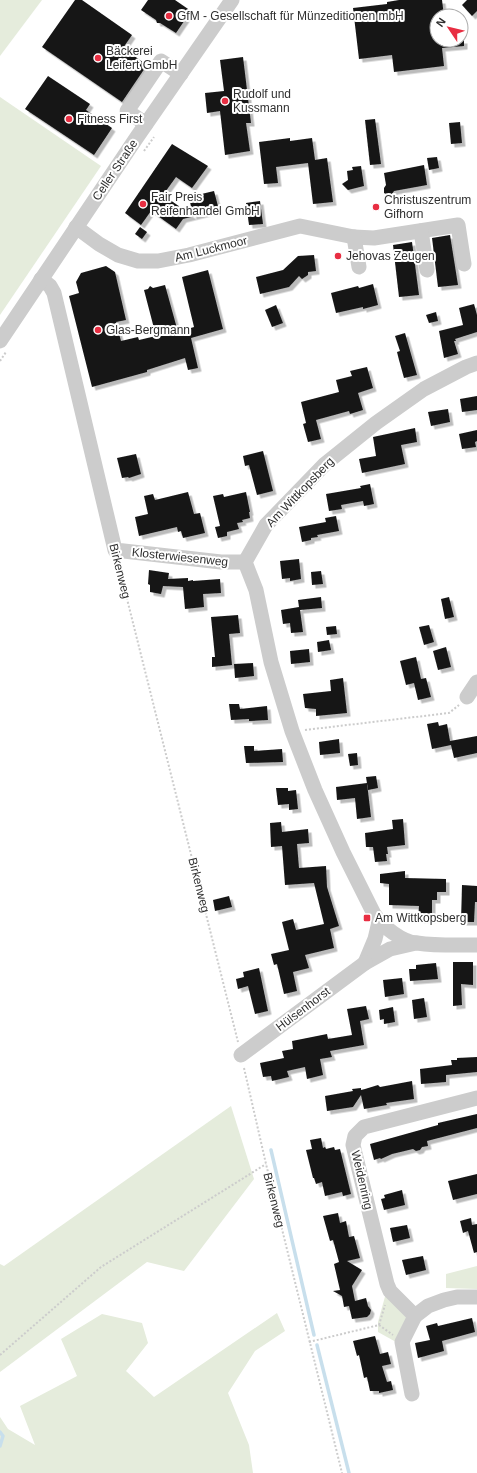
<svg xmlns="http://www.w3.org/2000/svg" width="477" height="1473" font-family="Arial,sans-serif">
	<defs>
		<filter id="shadow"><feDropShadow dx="3.5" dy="3.5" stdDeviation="0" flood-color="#0004"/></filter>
	</defs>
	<rect width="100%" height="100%" fill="#fff"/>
	<g fill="#e5ecdc">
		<polygon points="0,0 42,0 0,56"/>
		<polygon points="0,97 101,166 0,315"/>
		<polygon points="231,1106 254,1179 184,1271 147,1262 0,1372 0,1264 4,1266"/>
		<polygon points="477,1266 477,1289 446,1288 446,1274"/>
		<polygon points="386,1293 407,1317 396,1342 378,1332 378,1322"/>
		<polygon points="277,1313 285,1331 255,1351 228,1393 249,1445 253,1473 0,1473 0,1417 8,1429 35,1445 20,1406 77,1376 61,1339 102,1314 142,1323 148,1343 126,1371 154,1397"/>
	</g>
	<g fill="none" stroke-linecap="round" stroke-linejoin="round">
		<g stroke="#c8dfec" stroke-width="3.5">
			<polyline points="271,1150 314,1335"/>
			<polyline points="317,1345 349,1473"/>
			<polyline points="0,1432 3,1436 0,1446"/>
		</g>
	</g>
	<g fill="#161616" filter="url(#shadow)">
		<polygon points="75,0 82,0 132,35 123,48 147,65 122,102 42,47"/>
		<polygon points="148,0 175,0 191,11 176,33 160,23 157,23 156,20 141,10"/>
		<polygon points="399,0 442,0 444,16 437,16 437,40 464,40 464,46 442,48 444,66 394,72 392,55 359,59 353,8 387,4 387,2"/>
		<polygon points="467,0 477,0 477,11 472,16 462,5"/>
		<polygon points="243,57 251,123 246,123 250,151 225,155 220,111 207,113 205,93 224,91 220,60"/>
		<polygon points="48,76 90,104 86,110 112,128 94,155 25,109"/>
		<polygon points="375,119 381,164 370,165 365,120"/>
		<polygon points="460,122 462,143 451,144 449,123"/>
		<polygon points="290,138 290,141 312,138 315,160 327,158 333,202 313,204 308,163 276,167 278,183 264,184 259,142"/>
		<polygon points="172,144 208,166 192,188 176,177 163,195 193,216 189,197 214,191 219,210 183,219 176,229 151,211 141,225 125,213"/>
		<polygon points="437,157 439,168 429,170 427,158"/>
		<polygon points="424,165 427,185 394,191 392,194 388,195 384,193 384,188 386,185 384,173"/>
		<polygon points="361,166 364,186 348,190 342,184 348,180 347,171 353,170 352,167"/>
		<polygon points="260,201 263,224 249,225 246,203"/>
		<polygon points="140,227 147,232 142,239 135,234"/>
		<polygon points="450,235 458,285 438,287 432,238"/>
		<polygon points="412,242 419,295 399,297 393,245"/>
		<polygon points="314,255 316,271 308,272 308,275 302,279 299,276 289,287 260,294 256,277 283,270 298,256"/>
		<polygon points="106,266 115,272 126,320 116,322 121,341 138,337 139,340 156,336 144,290 148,289 150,286 153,288 165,285 178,332 194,327 182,277 208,270 223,329 191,338 198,368 188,370 185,358 147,370 147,372 92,387 69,296 79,293 76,282 81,273"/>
		<polygon points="373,284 378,305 363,309 363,307 336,313 331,293 358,286 359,288"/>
		<polygon points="474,304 477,315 477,332 455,339 456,341 454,341 458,354 444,358 439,331 463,325 459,308"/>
		<polygon points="276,305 283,323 272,327 265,310"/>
		<polygon points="436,312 438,321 429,323 426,315"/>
		<polygon points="405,333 417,375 404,378 399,360 397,352 400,351 395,336"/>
		<polygon points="367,367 373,388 358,393 363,410 350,414 349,411 316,420 321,439 308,442 303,424 306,423 301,402 339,392 336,380 352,376 350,371"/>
		<polygon points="477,396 477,410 462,412 460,399"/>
		<polygon points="448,409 450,422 431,426 428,412"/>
		<polygon points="415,428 417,442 401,445 405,464 362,473 359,459 376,456 373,437"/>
		<polygon points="477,430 477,441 475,442 476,447 462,449 459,434"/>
		<polygon points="263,451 273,491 257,495 249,465 245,466 243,456"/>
		<polygon points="136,454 141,474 129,478 128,477 122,478 117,458"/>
		<polygon points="370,484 374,504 364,506 363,501 341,505 342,509 329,511 326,494 361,488 360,486"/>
		<polygon points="188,492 194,514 200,513 205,533 183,538 181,531 178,532 177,527 139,536 135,517 148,514 144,496 153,494 155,500"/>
		<polygon points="246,492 250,512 249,512 250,518 242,520 243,522 237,523 239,529 227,532 227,536 218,538 215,527 220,526 213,496 223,494 224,497"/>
		<polygon points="336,516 339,531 317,535 318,537 311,538 311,540 302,542 299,527 326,522 325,518"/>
		<polygon points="299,559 301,579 290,581 290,578 282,579 280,561"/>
		<polygon points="149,570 169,573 168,579 188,578 188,581 193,580 193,581 220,579 221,593 203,594 204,607 185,609 183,587 163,586 161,594 150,592 150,585 148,584"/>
		<polygon points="321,571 323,584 312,585 311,572"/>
		<polygon points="321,597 322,608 300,610 303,632 291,633 290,623 283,624 281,610 299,607 298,600"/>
		<polygon points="449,597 454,617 445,619 441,599"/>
		<polygon points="238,615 240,633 229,634 232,665 212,667 212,657 215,657 211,617"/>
		<polygon points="429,625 434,642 424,645 419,627"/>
		<polygon points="336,626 337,634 327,635 326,627"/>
		<polygon points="329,640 331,650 318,652 317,642"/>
		<polygon points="446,647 451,667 438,670 433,651"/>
		<polygon points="309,649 310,662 291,664 290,651"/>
		<polygon points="416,657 421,679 426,678 431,697 418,700 414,683 406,685 400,661"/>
		<polygon points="253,663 254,676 235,678 234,664"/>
		<polygon points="343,678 347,713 316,716 316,709 305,708 303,694 331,691 330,680"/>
		<polygon points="229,704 239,704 240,709 267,706 268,720 249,721 249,719 231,720"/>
		<polygon points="438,722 439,726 447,724 450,741 477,736 477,753 454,758 451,745 432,749 427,724"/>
		<polygon points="339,739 340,753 320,755 319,742"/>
		<polygon points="244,746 254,746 254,751 282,749 283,762 246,763"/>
		<polygon points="357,753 358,765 350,766 348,754"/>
		<polygon points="376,776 378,788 368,790 366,777"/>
		<polygon points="367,783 371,817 357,819 355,798 337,800 336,787"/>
		<polygon points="276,788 288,788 288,791 296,790 298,809 289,810 289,804 278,805"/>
		<polygon points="403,819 405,845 387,847 388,854 386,854 387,861 375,862 373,847 366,847 365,833 393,829 392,820"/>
		<polygon points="281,822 282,832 308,829 309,843 297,844 299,868 326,866 327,887 339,926 330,929 334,948 305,955 309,968 293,972 297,991 284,994 277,964 274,965 271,954 289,950 282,922 293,919 296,930 324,924 314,883 285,885 282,846 271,847 270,823"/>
		<polygon points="405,871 405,878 446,879 446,892 437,892 437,900 432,900 432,920 418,920 419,906 389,905 389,884 380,883 380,874"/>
		<polygon points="462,885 477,886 477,902 475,902 474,922 461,922"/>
		<polygon points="229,896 232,907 215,911 213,900"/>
		<polygon points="453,962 473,962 473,985 461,984 462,1005 453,1006"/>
		<polygon points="436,963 438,979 410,981 409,969 416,969 416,965"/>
		<polygon points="259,968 268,1011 255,1014 248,986 238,989 236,979 244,977 243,972"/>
		<polygon points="402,978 404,994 385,997 383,980"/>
		<polygon points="424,998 427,1017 414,1019 412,1000"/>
		<polygon points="366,1006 369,1019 360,1021 364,1045 330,1051 332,1057 320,1059 323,1075 307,1079 305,1067 287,1071 289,1077 272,1081 271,1076 263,1077 260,1063 284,1058 282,1051 293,1049 292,1041 327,1034 328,1039 352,1035 347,1009"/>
		<polygon points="393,1007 395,1022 384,1024 384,1019 380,1020 379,1010"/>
		<polygon points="477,1057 477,1072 446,1075 446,1082 421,1084 420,1069 452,1065 451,1060 457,1060 457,1058"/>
		<polygon points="412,1081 414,1099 386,1103 387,1105 364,1109 361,1095 353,1107 327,1111 325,1096 353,1091 352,1089 361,1088 361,1090 365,1089 378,1085 380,1087"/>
		<polygon points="477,1114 477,1128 427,1141 428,1146 422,1147 420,1150 416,1151 413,1149 392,1154 381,1159 380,1158 374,1160 370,1144 438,1125 438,1123"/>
		<polygon points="321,1138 323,1148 325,1147 326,1149 334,1147 335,1150 340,1149 351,1194 343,1196 342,1192 325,1196 322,1182 316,1184 314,1178 313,1178 306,1150 312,1149 310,1140"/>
		<polygon points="477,1174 477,1194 453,1200 448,1181"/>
		<polygon points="402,1190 405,1205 384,1210 381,1199 385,1198 384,1195"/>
		<polygon points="338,1213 340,1223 346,1221 349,1237 354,1236 360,1258 347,1261 362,1270 352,1286 355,1301 366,1298 368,1306 371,1310 370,1314 367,1317 352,1319 349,1306 344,1307 342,1296 333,1291 340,1290 334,1264 339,1262 333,1240 330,1241 323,1216"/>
		<polygon points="471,1218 472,1225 477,1224 477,1252 474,1253 468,1231 463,1233 460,1221"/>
		<polygon points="407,1225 410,1238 393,1242 390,1228"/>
		<polygon points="423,1256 426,1270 406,1275 402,1260"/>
		<polygon points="472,1318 475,1332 442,1341 444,1351 418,1358 415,1343 430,1340 426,1326 437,1323 438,1326"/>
		<polygon points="375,1336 380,1354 388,1352 391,1364 382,1366 387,1382 391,1381 393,1390 379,1393 379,1391 370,1391 367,1377 364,1378 359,1355 357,1356 353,1341"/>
	</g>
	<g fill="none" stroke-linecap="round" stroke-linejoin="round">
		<g stroke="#ccc" stroke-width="2" stroke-dasharray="2 2" stroke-linecap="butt">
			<polyline points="144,151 154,137"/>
			<polyline points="0,361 6,352"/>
			<polyline points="118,563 238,1042"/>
			<polyline points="305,730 449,713 459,705"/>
			<polyline points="244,1068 266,1164 342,1473"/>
			<polyline points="379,1325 385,1305"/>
			<polyline points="379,1325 393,1335"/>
			<polyline points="309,1342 379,1325"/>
			<polyline points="0,1355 101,1267 266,1164"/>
		</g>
		<g stroke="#ccc" stroke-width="15">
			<polyline points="146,124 127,111 161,61 181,74"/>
			<polyline points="76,227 99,244 118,255 138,261 158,261 189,255 300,226 354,237 374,238 458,225 464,264"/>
			<polyline points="421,231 427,270"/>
			<polyline points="354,237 359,267"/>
			<polyline points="41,279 50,286 54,293 115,550 221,562 245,562"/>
			<polyline points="0,341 137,137 232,0"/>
			<path d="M477 363 466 367 424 389 376 423 325 464 266 525 245 562 256 590 271 662 292 731 315 790 343 852 374 914C383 927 402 942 417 943 437 946 457 945 477 945"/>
			<polyline points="467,697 477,682"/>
			<polyline points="379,922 375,939 365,963 390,949 416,943"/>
			<polyline points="241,1055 365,963"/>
			<polyline points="415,1316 390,1291 387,1284 353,1145 355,1136 364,1127 477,1098"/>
			<polyline points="412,1394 402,1342 415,1316 428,1306 444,1300 457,1297 477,1297"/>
		</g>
	</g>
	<g fill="#e82e42" stroke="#fff" stroke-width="1.5">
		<circle cx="169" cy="16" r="4"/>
		<circle cx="98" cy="58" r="4"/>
		<circle cx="225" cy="101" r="4"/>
		<circle cx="69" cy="119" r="4"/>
		<circle cx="143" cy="204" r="4"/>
		<circle cx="376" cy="207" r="4"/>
		<circle cx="338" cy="256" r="4"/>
		<circle cx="98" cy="330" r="4"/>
		<rect x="363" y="914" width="8" height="8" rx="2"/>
	</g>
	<g text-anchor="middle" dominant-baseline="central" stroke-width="4" stroke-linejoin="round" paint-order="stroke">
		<g font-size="12" fill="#2f2f2f" stroke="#fff" text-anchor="start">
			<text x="177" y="16">GfM - Gesellschaft für Münzeditionen mbH</text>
			<text x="106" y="51">Bäckerei<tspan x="106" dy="14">Leifert GmbH</tspan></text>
			<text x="233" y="94">Rudolf und<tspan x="233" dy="14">Kussmann</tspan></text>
			<text x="77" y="119">Fitness First</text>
			<text x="151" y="197">Fair Preis<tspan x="151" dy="14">Reifenhandel GmbH</tspan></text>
			<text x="384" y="200">Christuszentrum<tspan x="384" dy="14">Gifhorn</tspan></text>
			<text x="346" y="256">Jehovas Zeugen</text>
			<text x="106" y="330">Glas-Bergmann</text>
			<text x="375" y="918">Am Wittkopsberg</text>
		</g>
		<g font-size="12" fill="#2f2f2f" stroke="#fff">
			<text transform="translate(115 170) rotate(-56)">Celler Straße</text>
			<text transform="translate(211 249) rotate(-14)">Am Luckmoor</text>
			<text transform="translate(300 492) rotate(-46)">Am Wittkopsberg</text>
			<text transform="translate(180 557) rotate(6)">Klosterwiesenweg</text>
			<text transform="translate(120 571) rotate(76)">Birkenweg</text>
			<text transform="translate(199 885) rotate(76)">Birkenweg</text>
			<text transform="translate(303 1009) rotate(-37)">Hülsenhorst</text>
			<text transform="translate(362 1180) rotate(77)">Weidenring</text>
			<text transform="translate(274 1200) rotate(76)">Birkenweg</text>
		</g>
	</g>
	<g transform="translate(449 28) rotate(305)"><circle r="19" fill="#ffffff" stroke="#acacac"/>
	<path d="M0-3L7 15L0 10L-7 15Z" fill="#e82e42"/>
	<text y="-6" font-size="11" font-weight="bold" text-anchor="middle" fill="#2f2f2f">N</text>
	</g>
</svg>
